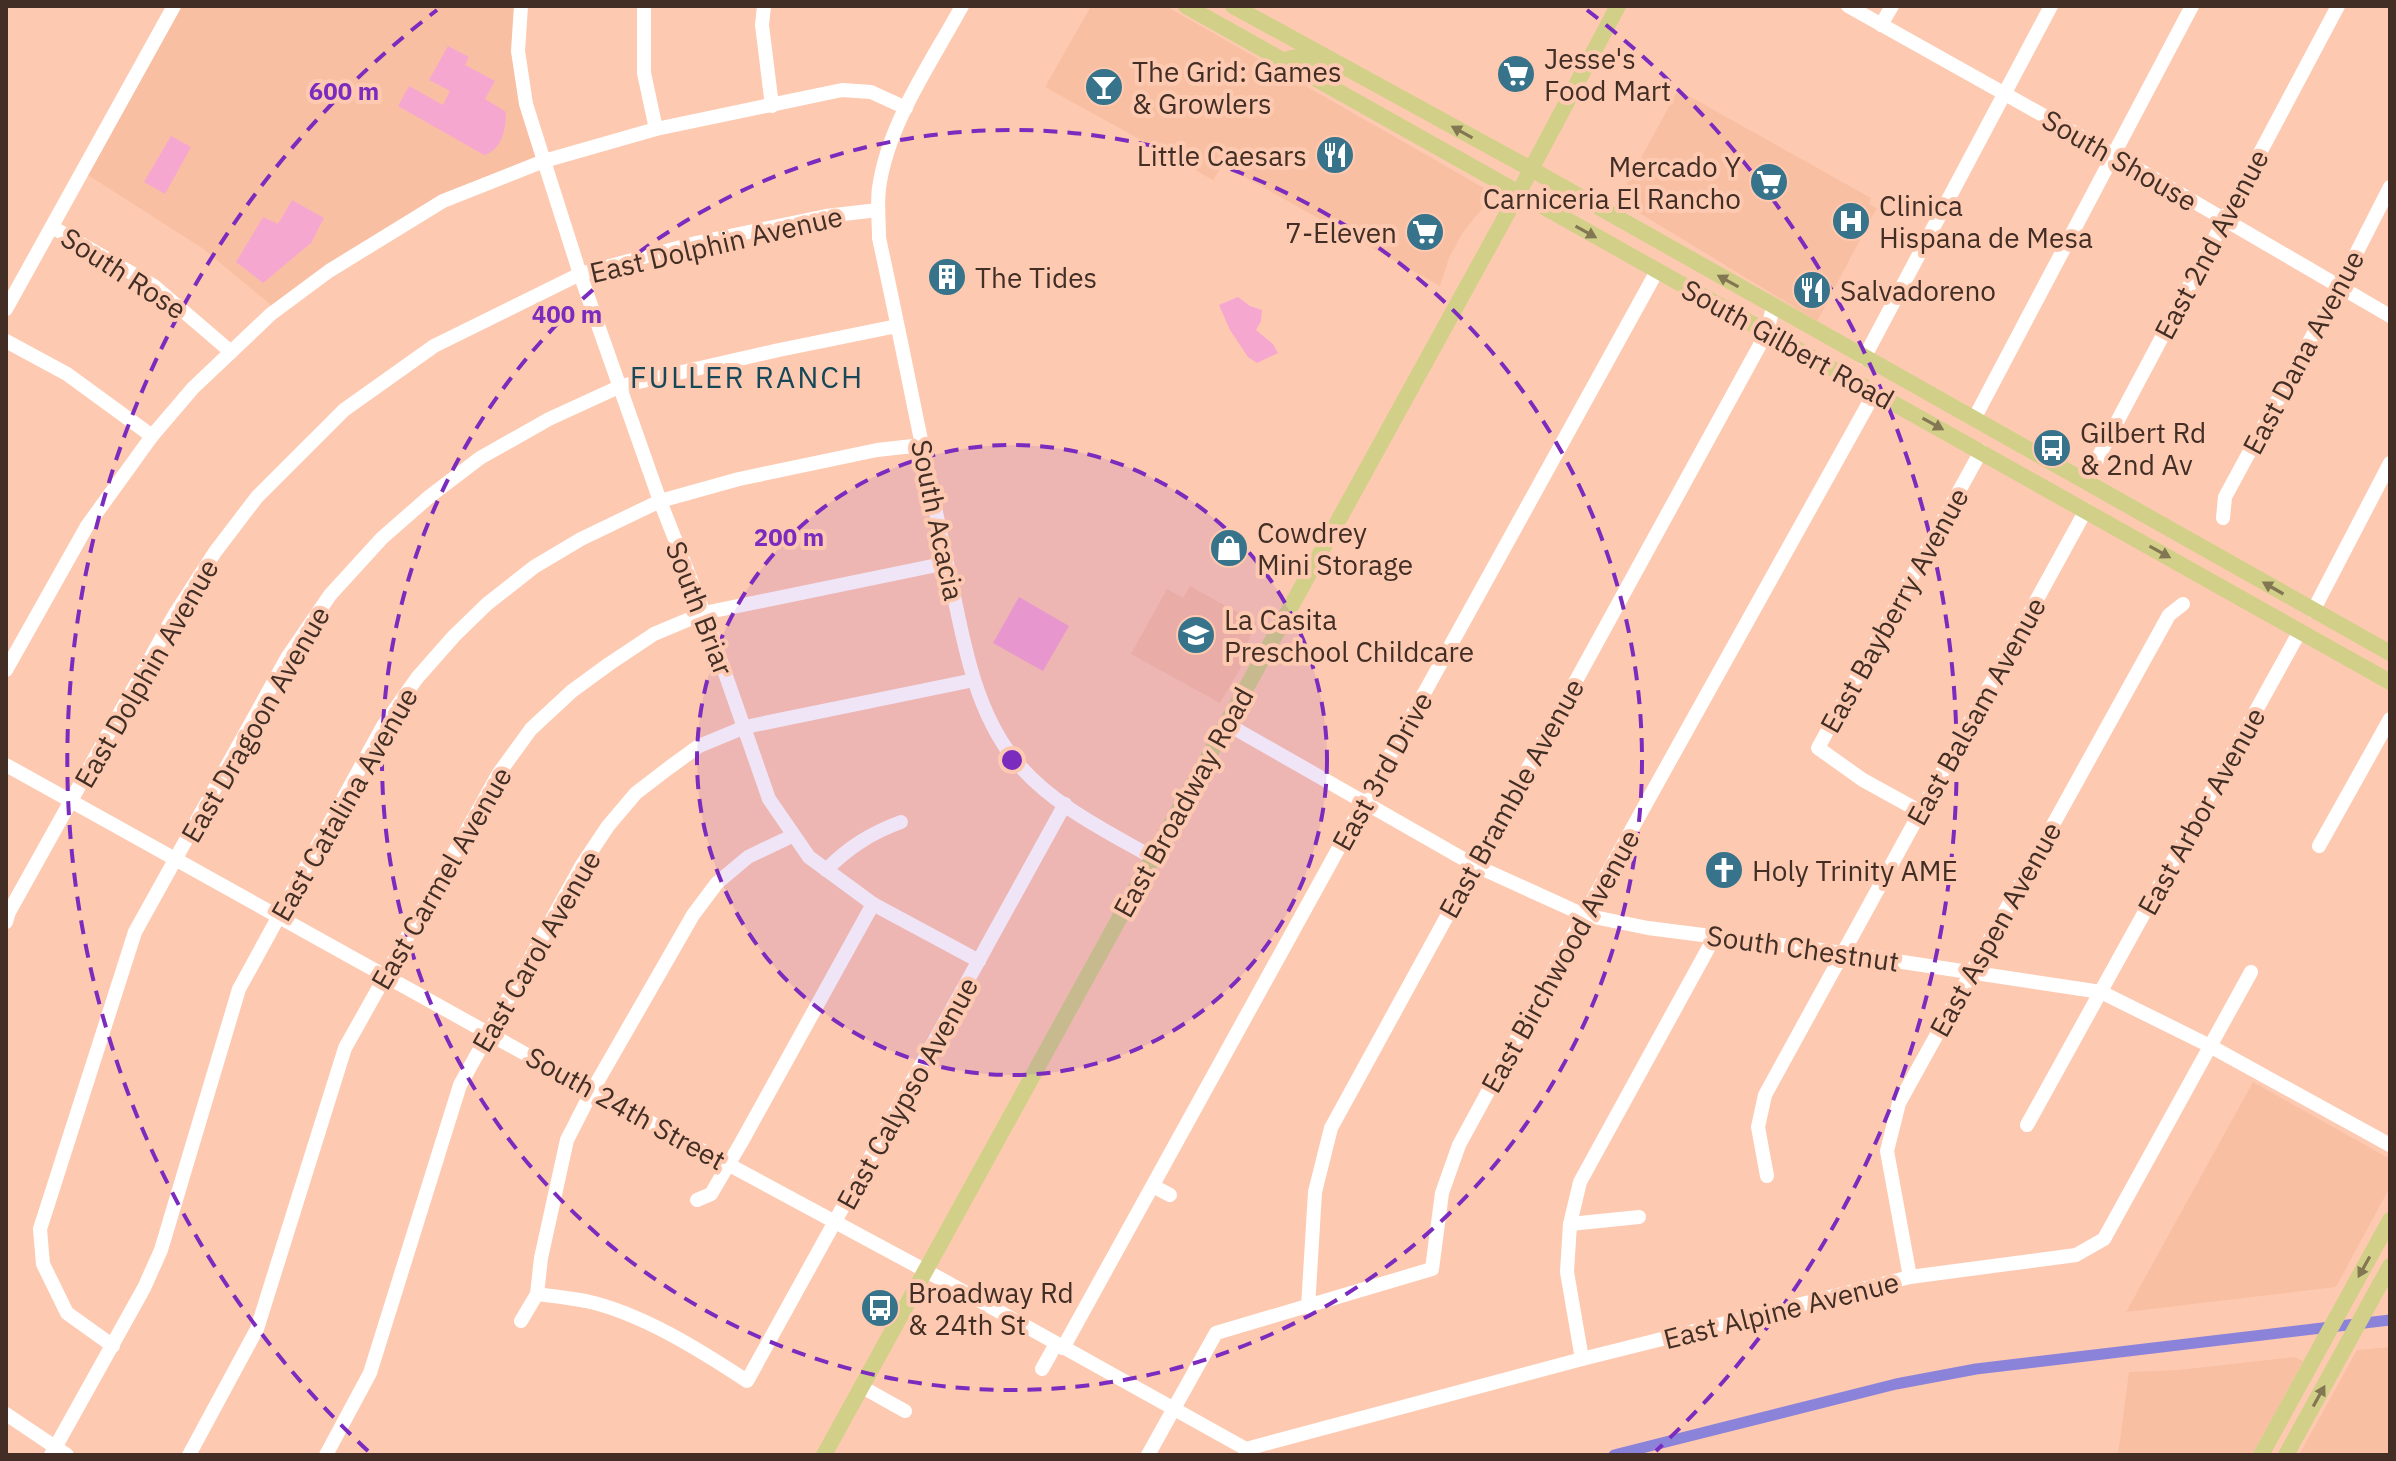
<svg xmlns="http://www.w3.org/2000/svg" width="2396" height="1461" font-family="'IBM Plex Sans',sans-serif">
	<rect width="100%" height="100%" fill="#fdcab1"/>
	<g fill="#f9bfa3">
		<polygon points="174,6 521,6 518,51 544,161 443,201 277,310 202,248 83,172"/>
		<polygon points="1091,6 1166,6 1484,188 1487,197 1486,204 1463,232 1449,258 1440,286 1223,165 1213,180 1045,87"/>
		<polygon points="1678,90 1871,198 1869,204 1877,208 1817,321 1618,200"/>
		<polygon points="1190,586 1256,623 1246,646 1242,665 1220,703 1131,654 1167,589 1183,598"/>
		<polygon points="2253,1082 2390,1159 2390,1187 2336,1287 2126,1312"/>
		<polygon points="2390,1347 2390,1455 2299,1455 2357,1350"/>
		<polygon points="2295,1357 2303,1361 2252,1455 2118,1455 2129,1372 2178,1370"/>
	</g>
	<g fill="#f6a7d0">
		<path d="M448 46 469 57 465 65 495 81 485 99 506 112C506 129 502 150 484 155L398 106 409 86 443 105 450 91 429 80Z"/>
		<polygon points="171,136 191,147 165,194 144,182"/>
		<polygon points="292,200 324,218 311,243 263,283 236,262 263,217 278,224"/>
		<polygon points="1238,297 1250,306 1262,310 1261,321 1256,330 1273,344 1278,353 1257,363 1248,357 1230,330 1219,305"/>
		<polygon points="1019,597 1069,626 1043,671 993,643"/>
	</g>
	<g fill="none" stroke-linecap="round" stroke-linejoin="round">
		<polyline stroke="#8b82da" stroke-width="11" points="1614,1455 1896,1384 1976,1369 2390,1320"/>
		<g stroke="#fff" stroke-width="14">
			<polyline points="521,6 518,51 526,104 544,161 580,274 660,501 704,613 769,799 809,857 873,904 979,961"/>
			<polyline points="644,6 644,73 656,129"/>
			<polyline points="764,6 762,25 772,106"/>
			<path d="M962 6C931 63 888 123 879 188 877 205 879 221 879 238 902 343 922 449 945 554 961 623 969 702 1014 759 1049 803 1104 830 1152 857"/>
			<polyline points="1848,6 2114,155 2390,316"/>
			<polyline points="1881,25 1892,6"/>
			<polyline points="52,227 154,286 231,352"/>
			<polyline points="6,309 174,6"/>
			<polyline points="6,341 67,374 152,436"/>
			<polyline points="1864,358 2051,6"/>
			<polyline points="1974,419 2192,6"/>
			<polyline points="2085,482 2338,6"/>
			<polyline points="2223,518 2225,497 2339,287 2390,187"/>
			<polyline points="2313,611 2390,463"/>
			<polyline points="6,670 87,526 152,436 193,388 271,314 329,271 443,201 544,161 656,129 842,90 871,92 906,108"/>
			<polyline points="1227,724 1474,865 1584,915 1648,928 1843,953 2101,992 2210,1046 2390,1145"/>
			<polyline points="6,765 592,1091 941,1279 1246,1449 1582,1359 1910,1277 2076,1255 2104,1239 2251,972"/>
			<polyline points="1921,812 1863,780 1818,748 1981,451"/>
			<polyline points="2319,846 2390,719"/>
			<path d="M826 870C849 847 871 833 901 822"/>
			<polyline points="6,922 9,912 175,614 215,552 257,497 344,410 434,346 580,274 696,243 826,216 878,210"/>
			<polyline points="2027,1125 2300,631"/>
			<polyline points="1767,1176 1758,1127 1765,1095 2086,510"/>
			<polyline points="1153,1186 1170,1195"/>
			<polyline points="697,1200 711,1194 741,1143 873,904"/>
			<polyline points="1570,1224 1639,1217"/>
			<polyline points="1910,1277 1887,1151 1899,1103 2169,615 2183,604"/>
			<path d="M537 1294C553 1296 570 1298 586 1301 641 1313 700 1350 747 1381L1065 804"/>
			<polyline points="1308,1307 1315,1192 1331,1128 1767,332 1773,307"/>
			<polyline points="521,1321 537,1294 541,1258 567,1140 592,1091 693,915 717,883 748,857 792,836"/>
			<polyline points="113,1346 67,1313 43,1264 40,1229 135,932 287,658 330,595 382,538 430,496 480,458 549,419 621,386 779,350 897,326"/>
			<polyline points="1063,1348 1657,271"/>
			<polyline points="1582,1359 1567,1272 1570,1224 1580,1182 1715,936"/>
			<polyline points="1042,1369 1056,1344"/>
			<polyline points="862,1387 905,1411"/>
			<polyline points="6,1414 67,1455"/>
			<polyline points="51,1455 144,1288 161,1250 239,989 383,726 417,678 454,636 487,604 534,567 581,539 660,501 739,479 877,450 922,445"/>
			<polyline points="189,1455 257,1329 345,1048 499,773 531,729 572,691 609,664 654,634 704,613 947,563"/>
			<polyline points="326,1455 370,1373 460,1085 582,865 608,826 636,793 670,767 699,746 745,727 974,680"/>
			<polyline points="1148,1455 1216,1333 1432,1269 1442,1193 1459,1145 1584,915 1875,392"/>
		</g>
		<g stroke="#d2cf89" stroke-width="16">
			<polyline points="1186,6 2390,682"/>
			<polyline points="1233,6 1531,169 2390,653"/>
			<polyline points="1287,64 1291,58 1300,57 1328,71"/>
			<polyline points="824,1455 1518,194 1618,6"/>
			<polyline points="2261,1455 2390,1220"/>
			<polyline points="2286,1455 2390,1266"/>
		</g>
	</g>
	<defs><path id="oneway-solid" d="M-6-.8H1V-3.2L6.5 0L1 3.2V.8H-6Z" transform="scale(2)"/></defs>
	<g fill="#837652">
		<use href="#oneway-solid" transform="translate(1462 132) rotate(-151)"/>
		<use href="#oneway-solid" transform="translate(1586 232) rotate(29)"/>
		<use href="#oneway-solid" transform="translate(1728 281) rotate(-151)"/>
		<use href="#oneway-solid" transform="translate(1933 424) rotate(29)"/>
		<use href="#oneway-solid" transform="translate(2160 552) rotate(29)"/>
		<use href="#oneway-solid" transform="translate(2273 588) rotate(-150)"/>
		<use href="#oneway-solid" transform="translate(2364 1267) rotate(119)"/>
		<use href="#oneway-solid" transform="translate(2319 1396) rotate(-61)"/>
	</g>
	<circle cx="1012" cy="760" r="315" fill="#7b2cbf" fill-opacity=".12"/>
	<g fill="none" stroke="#7b2cbf" stroke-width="4" stroke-dasharray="14 10">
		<circle cx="1012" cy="760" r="315"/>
		<circle cx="1012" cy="760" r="630"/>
		<path d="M368 1451A945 945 0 0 1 437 10M1587 10A945 945 0 0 1 1656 1451"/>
	</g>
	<defs>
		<symbol id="supermarket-disc" viewBox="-11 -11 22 22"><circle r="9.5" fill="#37738a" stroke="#fdcab1"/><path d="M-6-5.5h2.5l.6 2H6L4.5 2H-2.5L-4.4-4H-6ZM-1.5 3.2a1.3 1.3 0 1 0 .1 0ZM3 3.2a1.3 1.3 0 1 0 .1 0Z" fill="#fff"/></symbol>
		<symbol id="bar-disc" viewBox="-11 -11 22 22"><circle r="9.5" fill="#37738a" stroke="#fdcab1"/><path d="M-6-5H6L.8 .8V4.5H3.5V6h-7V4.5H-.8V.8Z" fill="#fff"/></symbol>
		<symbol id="restaurant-disc" viewBox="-11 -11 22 22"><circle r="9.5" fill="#37738a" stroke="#fdcab1"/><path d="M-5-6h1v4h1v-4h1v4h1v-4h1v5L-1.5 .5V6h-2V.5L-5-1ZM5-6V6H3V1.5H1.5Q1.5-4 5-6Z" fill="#fff"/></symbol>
		<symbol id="hospital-disc" viewBox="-11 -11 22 22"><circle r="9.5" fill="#37738a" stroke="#fdcab1"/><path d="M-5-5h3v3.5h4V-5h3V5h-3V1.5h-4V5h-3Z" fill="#fff"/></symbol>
		<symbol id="building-disc" viewBox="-11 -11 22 22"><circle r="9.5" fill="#37738a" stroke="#fdcab1"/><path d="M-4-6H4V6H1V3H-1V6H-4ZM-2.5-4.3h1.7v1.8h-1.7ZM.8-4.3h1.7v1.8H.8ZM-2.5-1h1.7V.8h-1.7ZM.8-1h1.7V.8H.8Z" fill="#fff"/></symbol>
		<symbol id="bus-disc" viewBox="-11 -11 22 22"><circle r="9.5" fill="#37738a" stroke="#fdcab1"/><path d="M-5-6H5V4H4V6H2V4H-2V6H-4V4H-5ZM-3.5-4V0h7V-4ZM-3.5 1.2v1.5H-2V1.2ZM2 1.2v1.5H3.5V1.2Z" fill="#fff"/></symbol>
		<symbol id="shop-disc" viewBox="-11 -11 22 22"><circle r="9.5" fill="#37738a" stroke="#fdcab1"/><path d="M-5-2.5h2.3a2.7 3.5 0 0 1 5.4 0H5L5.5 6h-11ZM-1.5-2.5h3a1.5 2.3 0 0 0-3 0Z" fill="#fff"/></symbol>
		<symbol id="school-disc" viewBox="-11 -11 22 22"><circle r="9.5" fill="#37738a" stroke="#fdcab1"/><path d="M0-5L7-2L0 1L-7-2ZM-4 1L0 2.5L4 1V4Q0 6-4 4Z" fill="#fff"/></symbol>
		<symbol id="church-disc" viewBox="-11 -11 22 22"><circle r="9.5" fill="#37738a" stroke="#fdcab1"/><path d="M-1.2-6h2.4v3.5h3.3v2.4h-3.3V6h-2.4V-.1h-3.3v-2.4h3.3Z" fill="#fff"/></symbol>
	</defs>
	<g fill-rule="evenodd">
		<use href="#supermarket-disc" x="1494" y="52" width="44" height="44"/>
		<use href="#bar-disc" x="1082" y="65" width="44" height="44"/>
		<use href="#restaurant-disc" x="1313" y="133" width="44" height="44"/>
		<use href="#supermarket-disc" x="1747" y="160" width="44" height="44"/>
		<use href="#hospital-disc" x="1829" y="199" width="44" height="44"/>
		<use href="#supermarket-disc" x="1403" y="210" width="44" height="44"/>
		<use href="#building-disc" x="925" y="255" width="44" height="44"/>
		<use href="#restaurant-disc" x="1790" y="268" width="44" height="44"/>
		<use href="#bus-disc" x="2030" y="426" width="44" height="44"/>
		<use href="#shop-disc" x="1207" y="526" width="44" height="44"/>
		<use href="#school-disc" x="1174" y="613" width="44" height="44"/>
		<use href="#church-disc" x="1702" y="848" width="44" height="44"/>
		<use href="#bus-disc" x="858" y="1286" width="44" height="44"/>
	</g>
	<g text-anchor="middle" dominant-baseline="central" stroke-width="8" stroke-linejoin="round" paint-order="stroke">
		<g font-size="28" fill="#422e25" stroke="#fdcab1" text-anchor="start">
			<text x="1544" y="58">Jesse's<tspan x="1544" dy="32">Food Mart</tspan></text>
			<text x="1132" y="71">The Grid: Games<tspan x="1132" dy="32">&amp; Growlers</tspan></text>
			<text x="1307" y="155" text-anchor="end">Little Caesars</text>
			<text x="1741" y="166" text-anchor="end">Mercado Y<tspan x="1741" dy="32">Carniceria El Rancho</tspan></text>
			<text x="1879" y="205">Clinica<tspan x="1879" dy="32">Hispana de Mesa</tspan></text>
			<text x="1397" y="232" text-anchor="end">7-Eleven</text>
			<text x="975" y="277">The Tides</text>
			<text x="1840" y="290">Salvadoreno</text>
			<text x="2080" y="432">Gilbert Rd<tspan x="2080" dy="32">&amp; 2nd Av</tspan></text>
			<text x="1257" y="532">Cowdrey<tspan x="1257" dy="32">Mini Storage</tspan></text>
			<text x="1224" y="619">La Casita<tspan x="1224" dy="32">Preschool Childcare</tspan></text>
			<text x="1752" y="870">Holy Trinity AME</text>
			<text x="908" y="1292">Broadway Rd<tspan x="908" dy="32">&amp; 24th St</tspan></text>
		</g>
		<g font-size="28" fill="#422e25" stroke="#fdcab1">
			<text transform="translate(2120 160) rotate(30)">South Shouse</text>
			<text transform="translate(716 244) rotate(-13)">East Dolphin Avenue</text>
			<text transform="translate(2211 244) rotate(-62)">East 2nd Avenue</text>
			<text transform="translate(124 273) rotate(33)">South Rose</text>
			<text transform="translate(1788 344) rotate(29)">South Gilbert Road</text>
			<text transform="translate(2303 352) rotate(-62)">East Dana Avenue</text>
			<text transform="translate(938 520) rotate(78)">South Acacia</text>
			<text transform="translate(700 608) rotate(69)">South Briar</text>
			<text transform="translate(1894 610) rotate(-61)">East Bayberry Avenue</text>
			<text transform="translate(146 673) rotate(-60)">East Dolphin Avenue</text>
			<text transform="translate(1976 711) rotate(-61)">East Balsam Avenue</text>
			<text transform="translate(255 724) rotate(-60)">East Dragoon Avenue</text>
			<text transform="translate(1382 771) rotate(-61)">East 3rd Drive</text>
			<text transform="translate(1511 798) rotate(-61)">East Bramble Avenue</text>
			<text transform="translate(1183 802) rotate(-61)">East Broadway Road</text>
			<text transform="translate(344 804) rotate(-60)">East Catalina Avenue</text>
			<text transform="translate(2201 811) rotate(-61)">East Arbor Avenue</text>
			<text transform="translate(441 878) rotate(-60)">East Carmel Avenue</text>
			<text transform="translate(1995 929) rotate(-61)">East Aspen Avenue</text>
			<text transform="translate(1803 948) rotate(8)">South Chestnut</text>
			<text transform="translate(536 951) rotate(-60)">East Carol Avenue</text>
			<text transform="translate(1560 961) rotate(-61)">East Birchwood Avenue</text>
			<text transform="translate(907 1093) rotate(-61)">East Calypso Avenue</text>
			<text transform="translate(626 1108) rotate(29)">South 24th Street</text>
			<text transform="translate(1781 1310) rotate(-14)">East Alpine Avenue</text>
		</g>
		<g font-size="30" letter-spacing="2" fill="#17485a" stroke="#fdcab1">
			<text x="747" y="376">FULLER RANCH</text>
		</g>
	</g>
	<circle cx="1012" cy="760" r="12" fill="#7b2cbf" stroke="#fdcab1" stroke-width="4"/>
	<g font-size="24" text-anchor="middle" font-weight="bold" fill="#7b2cbf" stroke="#fdcab1" stroke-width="8" stroke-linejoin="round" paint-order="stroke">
		<text x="344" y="100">600 m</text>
		<text x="567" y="323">400 m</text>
		<text x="789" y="546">200 m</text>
	</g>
	<rect width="2396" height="1461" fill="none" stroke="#422e25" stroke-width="16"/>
</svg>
